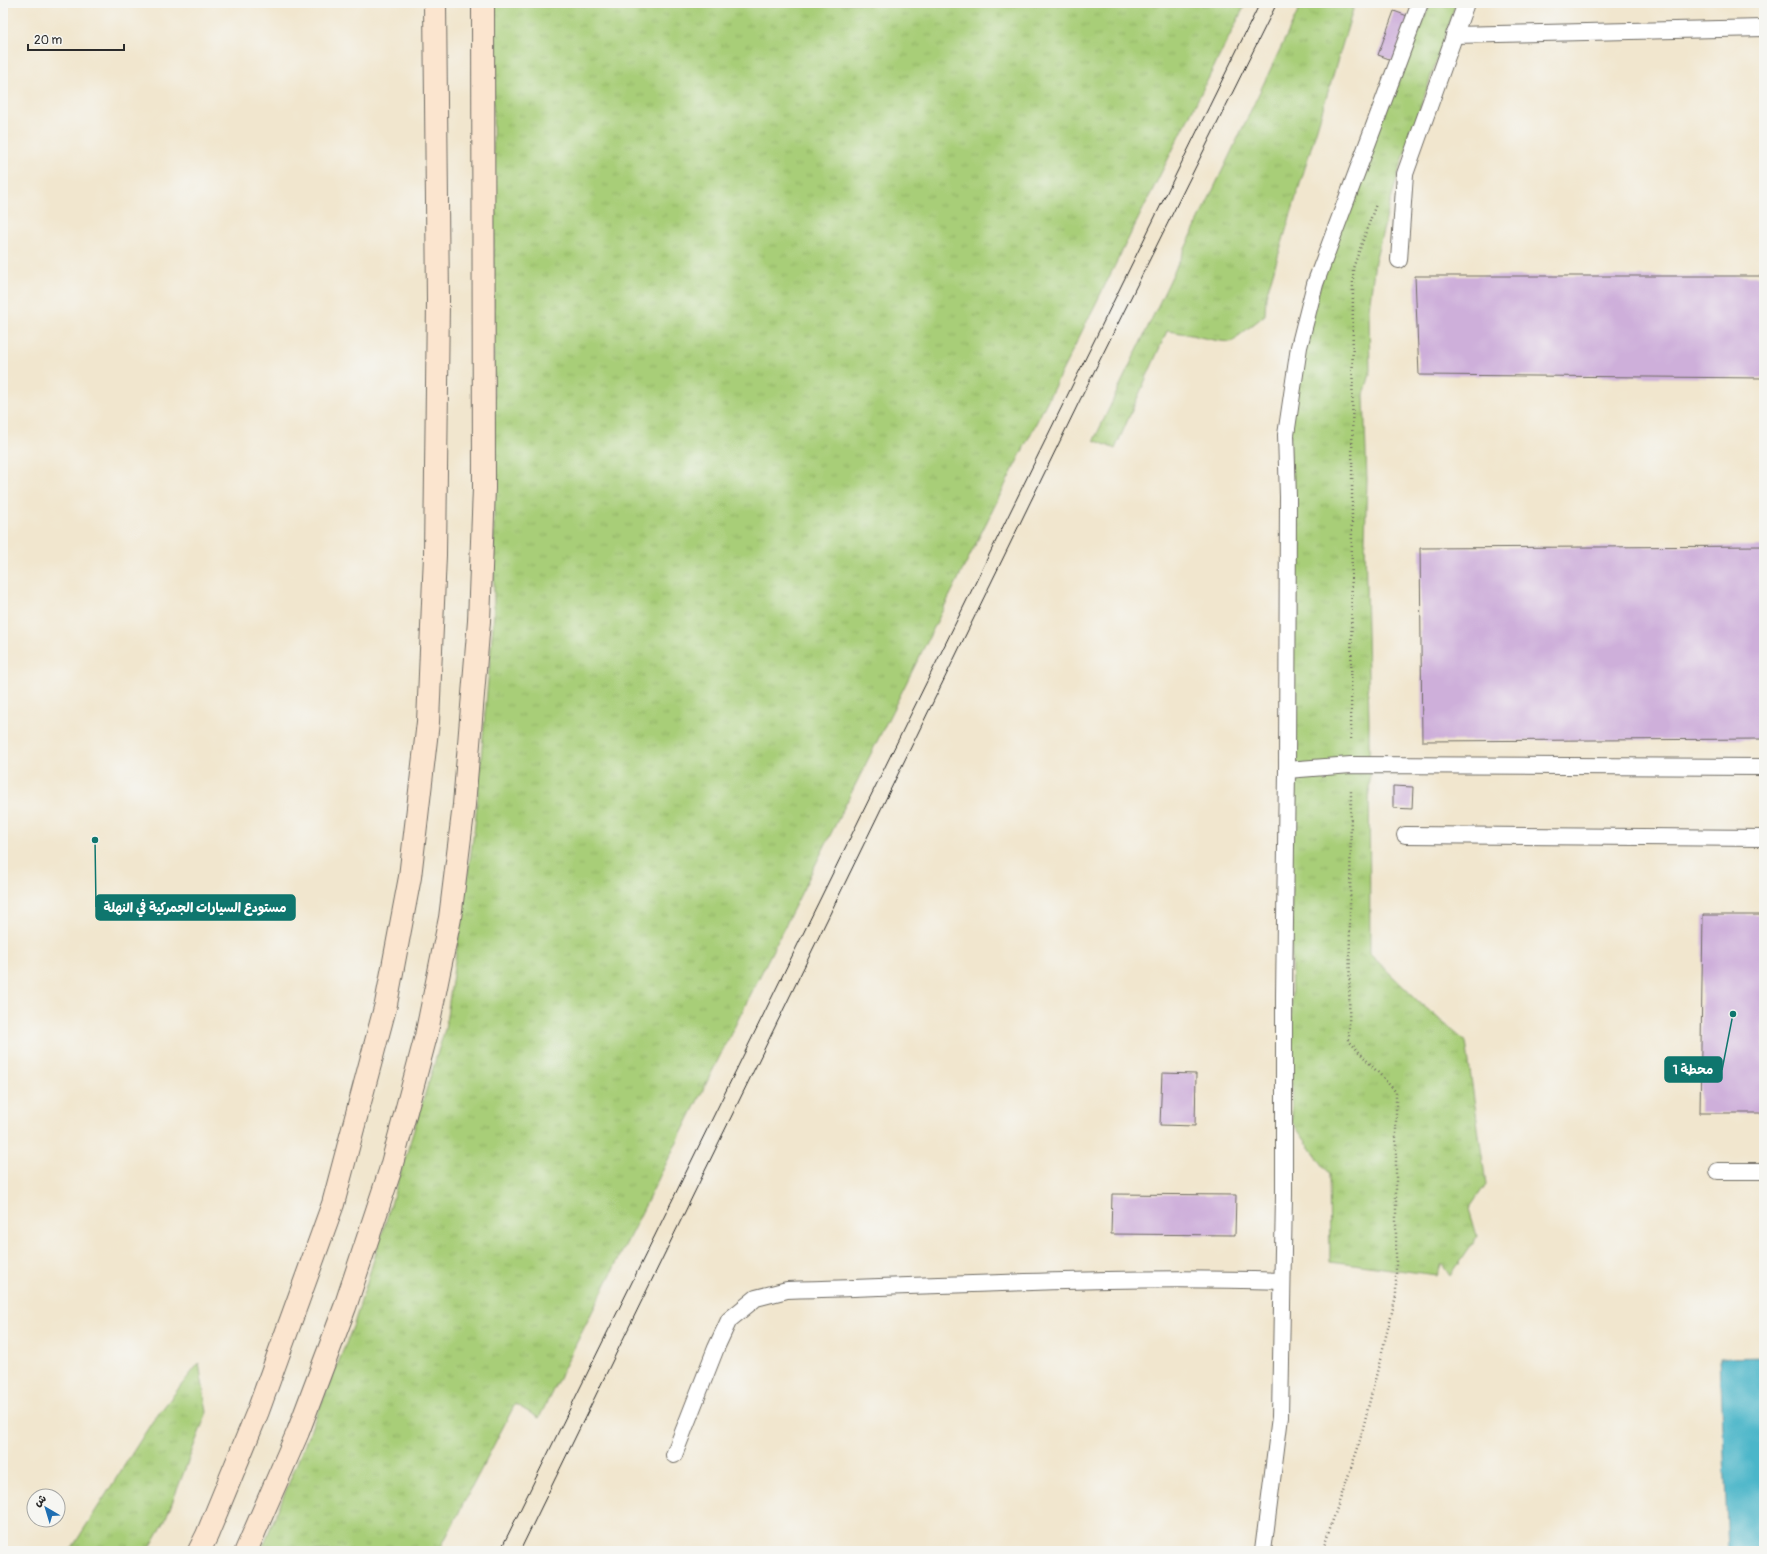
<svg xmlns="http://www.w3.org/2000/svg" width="1767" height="1554" font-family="Pangolin,'Playpen Sans Arabic',sans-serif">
	<defs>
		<pattern id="grass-tufts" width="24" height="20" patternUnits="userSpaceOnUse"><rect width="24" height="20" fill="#a8ce78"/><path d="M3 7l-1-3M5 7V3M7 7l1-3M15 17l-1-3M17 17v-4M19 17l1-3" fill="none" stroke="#91b168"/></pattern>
	</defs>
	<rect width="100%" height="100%" fill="#f6f6f2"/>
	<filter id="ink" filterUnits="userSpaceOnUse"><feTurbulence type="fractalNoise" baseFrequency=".025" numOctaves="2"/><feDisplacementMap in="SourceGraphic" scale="8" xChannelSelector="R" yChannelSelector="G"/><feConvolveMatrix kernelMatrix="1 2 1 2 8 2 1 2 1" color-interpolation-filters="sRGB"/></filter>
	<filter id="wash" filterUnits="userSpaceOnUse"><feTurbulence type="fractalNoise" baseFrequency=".012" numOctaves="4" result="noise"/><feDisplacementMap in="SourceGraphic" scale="16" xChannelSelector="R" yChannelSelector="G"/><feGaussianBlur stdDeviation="0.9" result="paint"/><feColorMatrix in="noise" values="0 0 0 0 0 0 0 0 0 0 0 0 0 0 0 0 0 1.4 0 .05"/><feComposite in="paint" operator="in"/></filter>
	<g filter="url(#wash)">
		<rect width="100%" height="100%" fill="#f1e6ce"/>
		<g fill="url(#grass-tufts)" stroke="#6a7c52">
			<polygon points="493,3 1246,3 539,1418 515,1404 439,1551 261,1551 354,1324 445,1029 475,825 494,614"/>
			<path d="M1302 3H1355L1266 296 1265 315 1231 342C1209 341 1189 333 1167 331L1115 449 1094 440Z"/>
			<polygon points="1431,3 1456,3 1398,174 1375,261 1369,309 1370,374 1364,395 1367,481 1365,539 1369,722 1370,954 1419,1002 1466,1042 1486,1184 1469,1209 1477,1236 1450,1276 1442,1264 1436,1275 1330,1261 1329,1174 1292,1122 1290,409 1329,248"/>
			<polygon points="199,1363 207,1412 165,1521 148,1551 70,1551 152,1422"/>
		</g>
		<polygon fill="#4cb6c9" stroke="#3c707a" points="1764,1357 1764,1551 1728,1551 1720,1358"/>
		<g id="blocks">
			<g fill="#ceafda">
				<polygon points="1394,11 1410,17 1395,61 1378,55"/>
				<polygon points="1415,276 1764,276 1764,378 1419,375"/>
				<polygon points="1764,546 1764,739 1422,741 1420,548"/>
				<polygon points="1393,786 1413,787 1412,809 1393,808"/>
				<polygon points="1703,915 1764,915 1764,1113 1700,1113"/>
				<polygon points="1162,1073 1196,1074 1195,1126 1160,1125"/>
				<polygon points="1112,1194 1236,1195 1235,1235 1111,1234"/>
			</g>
		</g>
	</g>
	<g filter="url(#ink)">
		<use href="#blocks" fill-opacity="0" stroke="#706c64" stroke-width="1"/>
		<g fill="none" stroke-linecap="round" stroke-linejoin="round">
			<defs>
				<g id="service">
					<polyline points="1454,35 1764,28"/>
					<polyline points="1399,260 1405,174 1466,3"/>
					<polyline points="1287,770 1351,765 1764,767"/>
					<polyline points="1405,835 1764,838"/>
					<polyline points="1718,1171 1764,1171"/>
					<path d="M674 1455 716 1348 729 1320 756 1298 787 1290C952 1286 1117 1275 1282 1281"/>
					<polyline points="1263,1551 1280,1417 1284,1195 1284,995 1287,770 1288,497 1286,435 1299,347 1315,284 1420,3"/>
				</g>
				<g id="secondary">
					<polyline points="199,1551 207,1535 258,1411 333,1204 386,1004 410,877 428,722 435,555 438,301 435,3"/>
					<polyline points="246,1551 298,1432 345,1307 390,1171 426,1036 450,918 464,805 479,621 484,488 483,3"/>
				</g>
			</defs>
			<use href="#service" stroke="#706c64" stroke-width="18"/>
			<use href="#secondary" stroke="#706c64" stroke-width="24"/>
			<g stroke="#706c64" stroke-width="2.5" stroke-dasharray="1 3" stroke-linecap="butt">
				<polyline points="1351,739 1353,268 1376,204"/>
				<polyline points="1322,1551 1358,1448 1396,1296 1396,1092 1349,1041 1351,790"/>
			</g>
			<use href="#service" stroke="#fff" stroke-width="16"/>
			<use href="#secondary" stroke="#fbe5cf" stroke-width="22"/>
			<g stroke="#2b2b2b" stroke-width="1">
				<polyline points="500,1551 1260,3"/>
				<polyline points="520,1551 1080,400 1277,3"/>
			</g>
		</g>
	</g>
	<path fill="none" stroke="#0f766e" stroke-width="1.5" d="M95 840L96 907M1733 1014L1722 1070"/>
	<g fill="#0f766e" stroke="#f6f6f2" stroke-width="1.5">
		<circle cx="95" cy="840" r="4"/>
		<circle cx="1733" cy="1014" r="4"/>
	</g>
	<g fill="#0f766e" stroke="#0f766e" stroke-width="1.5">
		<rect x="96" y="895" width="199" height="25" rx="4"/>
		<rect x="1665" y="1057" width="57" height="25" rx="4"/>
	</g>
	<g font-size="13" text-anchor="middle" font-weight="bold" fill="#fff">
		<text x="195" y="912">مستودع السيارات الجمركية في النهلة</text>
		<text x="1693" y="1074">محطة 1</text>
	</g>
	<rect width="1767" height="1554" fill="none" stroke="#f6f6f2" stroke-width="16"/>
	<g transform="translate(46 1508) rotate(322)"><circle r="19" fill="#f6f6f2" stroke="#a5a5a2"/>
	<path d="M0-3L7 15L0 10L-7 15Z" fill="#1f6fb2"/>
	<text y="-6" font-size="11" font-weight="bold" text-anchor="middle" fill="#2b2b2b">ش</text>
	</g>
	<path d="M28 44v6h96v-6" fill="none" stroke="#2b2b2b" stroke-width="2"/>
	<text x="34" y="44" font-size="12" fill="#2b2b2b" stroke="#f6f6f2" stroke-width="3" paint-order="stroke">20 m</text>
</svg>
